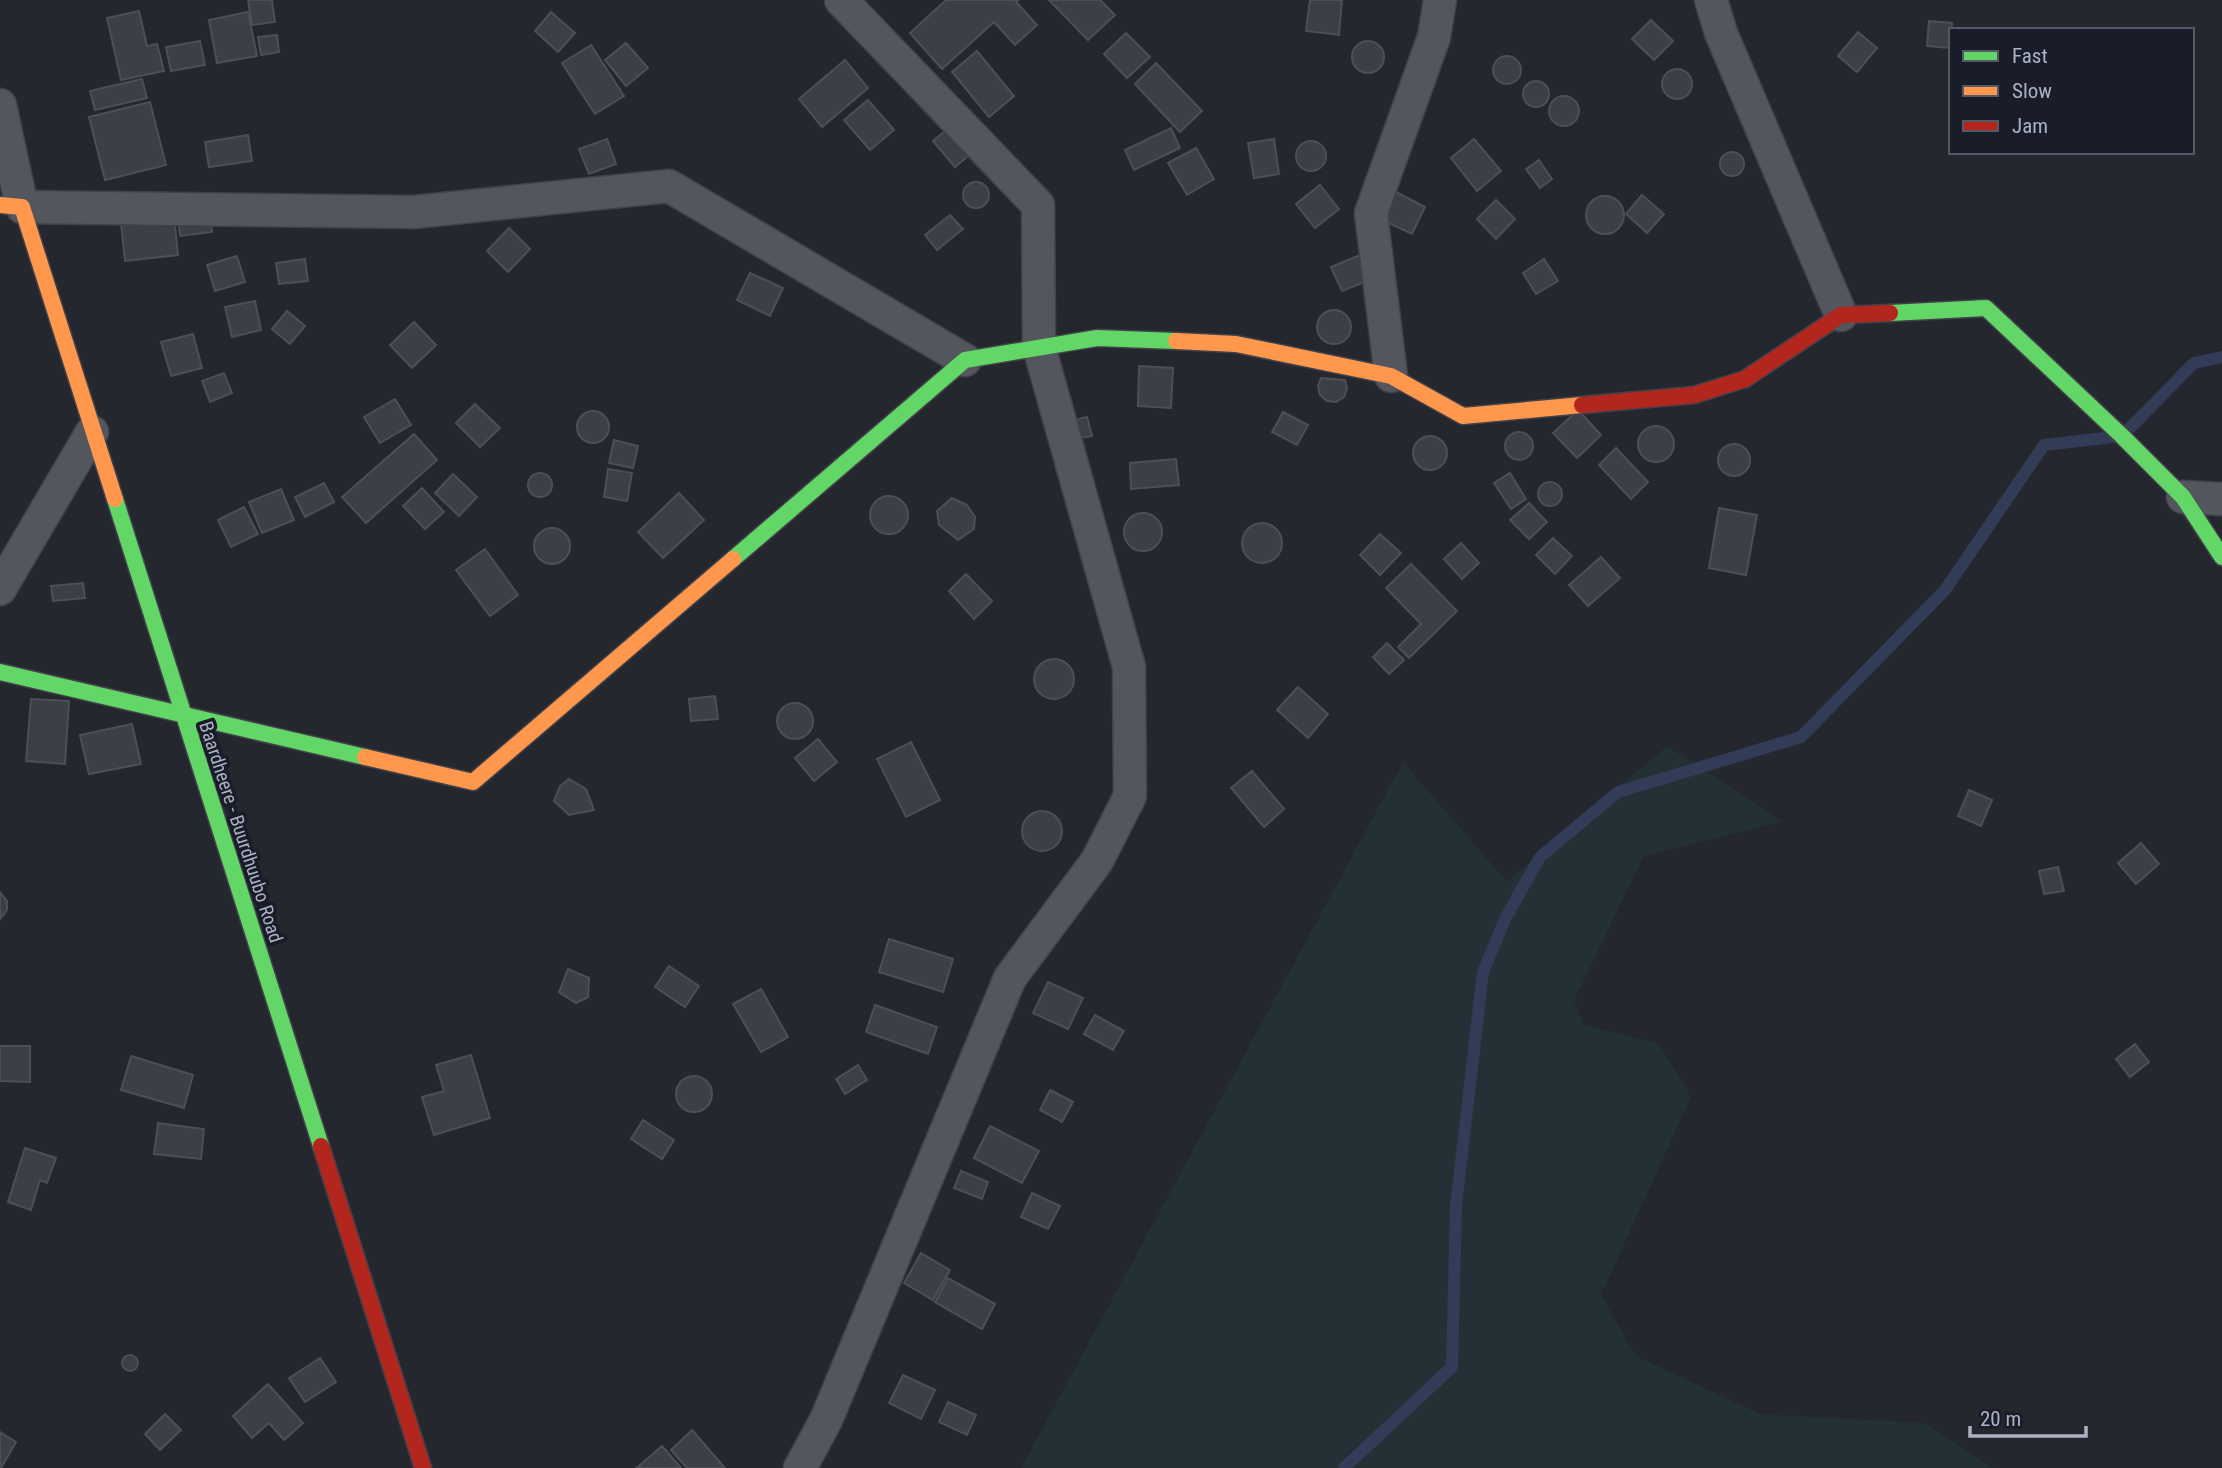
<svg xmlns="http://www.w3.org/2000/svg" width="2222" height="1468" font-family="'Roboto Condensed',sans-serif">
	<rect width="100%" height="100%" fill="#25272f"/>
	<polygon fill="#233136" points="1667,746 1783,822 1644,856 1574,1000 1583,1024 1658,1043 1691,1097 1601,1295 1636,1356 1760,1414 1925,1423 1993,1468 1021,1468 1403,762 1507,882"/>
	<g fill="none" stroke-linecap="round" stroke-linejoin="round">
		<polyline stroke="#333c57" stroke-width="12" points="1344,1468 1452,1367 1456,1206 1483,972 1505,919 1540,857 1618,792 1801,737 1945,590 2044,445 2122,436 2194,363 2222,357"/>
	</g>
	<g fill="#3c3f46" stroke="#4c4f58" stroke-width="2">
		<polygon points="248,0 272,0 275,22 252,25"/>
		<polygon points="946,0 1018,0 1016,2 1037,25 1015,45 994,22 942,69 910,33"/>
		<polygon points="1049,0 1100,0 1115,15 1088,40"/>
		<polygon points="1310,0 1342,0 1339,35 1306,31"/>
		<polygon points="139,11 147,46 157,44 164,71 121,80 107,18"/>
		<polygon points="248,12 257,56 217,63 209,20"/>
		<polygon points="551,12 575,33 558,52 535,31"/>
		<polygon points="1651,20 1673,41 1654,60 1632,39"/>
		<polygon points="1929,21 1952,23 1950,48 1927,46"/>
		<polygon points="1858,32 1877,48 1857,72 1838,56"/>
		<polygon points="1126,33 1150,57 1127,78 1104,54"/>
		<polygon points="277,35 279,52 261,55 258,37"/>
		<circle cx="1368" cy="57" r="16"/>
		<polygon points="200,41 205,65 171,71 166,47"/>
		<polygon points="626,43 648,68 626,86 605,60"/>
		<polygon points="591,45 624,96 595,114 562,63"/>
		<polygon points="977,51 1014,96 989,117 952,72"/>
		<circle cx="1507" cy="70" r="14"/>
		<polygon points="845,60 868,88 822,127 799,99"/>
		<polygon points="1156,63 1202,111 1180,132 1135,84"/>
		<circle cx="1677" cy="84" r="15"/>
		<polygon points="142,79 147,98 95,110 90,91"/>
		<circle cx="1536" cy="94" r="13"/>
		<circle cx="1564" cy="111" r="15"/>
		<polygon points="868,100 894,130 870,150 844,120"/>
		<polygon points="150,102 166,165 105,180 89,117"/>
		<polygon points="951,126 973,152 955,167 933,141"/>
		<polygon points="1171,128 1180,148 1134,170 1125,150"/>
		<polygon points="248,135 252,161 209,167 205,142"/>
		<polygon points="607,139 616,164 589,174 579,149"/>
		<polygon points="1274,139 1279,174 1254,178 1248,143"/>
		<polygon points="1474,139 1501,171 1477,191 1451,158"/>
		<circle cx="1311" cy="156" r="15"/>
		<polygon points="1196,148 1214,179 1187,195 1168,163"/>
		<circle cx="1732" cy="164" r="12"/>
		<polygon points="1539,160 1552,179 1540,188 1526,169"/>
		<circle cx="976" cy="195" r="13"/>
		<polygon points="1320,185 1339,209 1315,228 1296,204"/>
		<polygon points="1394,191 1425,207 1412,234 1380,219"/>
		<polygon points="1642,195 1664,214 1647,233 1626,214"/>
		<circle cx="1605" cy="215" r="19"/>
		<polygon points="1496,200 1515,219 1496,239 1477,219"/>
		<polygon points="208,203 212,232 180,236 177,207"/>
		<polygon points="173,208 178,255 125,261 120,214"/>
		<polygon points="950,215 963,229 937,250 925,235"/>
		<polygon points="509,228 530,249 508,272 487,251"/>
		<polygon points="1360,255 1370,280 1342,291 1331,267"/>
		<polygon points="237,256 245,282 215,291 207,265"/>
		<polygon points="305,259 308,281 279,284 276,263"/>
		<polygon points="1544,259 1558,281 1536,294 1523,273"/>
		<polygon points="750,273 783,288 770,316 737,300"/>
		<polygon points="255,301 261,330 232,337 225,307"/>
		<circle cx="1334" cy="327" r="17"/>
		<polygon points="287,311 305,326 290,344 272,329"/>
		<polygon points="414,322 436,345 412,368 390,345"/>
		<polygon points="193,334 202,368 171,376 161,342"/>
		<polygon points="1139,366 1173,368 1171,408 1138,406"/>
		<polygon points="224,373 232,393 210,402 202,381"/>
		<polygon points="1321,378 1345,380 1347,388 1344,397 1336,402 1327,401 1320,395 1318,386"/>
		<polygon points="395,399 411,425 380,443 364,417"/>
		<polygon points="475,404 500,428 480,447 456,423"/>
		<polygon points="1578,410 1601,435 1577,458 1553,433"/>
		<circle cx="593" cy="427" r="16"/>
		<polygon points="1283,412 1308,425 1297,445 1272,432"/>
		<polygon points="1087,417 1092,436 1070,440 1066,422"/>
		<circle cx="1656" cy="444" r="18"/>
		<circle cx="1519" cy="446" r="14"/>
		<polygon points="414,434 437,460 366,523 342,497"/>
		<circle cx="1430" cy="453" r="17"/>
		<polygon points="614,440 638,446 633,468 609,463"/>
		<circle cx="1734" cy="460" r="16"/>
		<polygon points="1616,448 1648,482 1631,499 1599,465"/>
		<polygon points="1176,459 1179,485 1131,489 1130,463"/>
		<polygon points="608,469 632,473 627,501 604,497"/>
		<circle cx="540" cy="485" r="12"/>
		<polygon points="1510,473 1526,499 1511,509 1494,483"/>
		<polygon points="453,474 477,497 459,516 435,493"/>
		<circle cx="1550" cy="494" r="12"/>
		<polygon points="324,483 334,502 305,517 295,497"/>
		<polygon points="422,488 444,512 425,529 403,506"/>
		<polygon points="281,489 294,520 262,533 249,502"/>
		<polygon points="679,493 704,520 663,558 638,532"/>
		<circle cx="889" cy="515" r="19"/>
		<polygon points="952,498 967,505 975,517 974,529 958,540 939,525 937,511"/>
		<polygon points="1529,503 1547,522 1529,539 1510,520"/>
		<polygon points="244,507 258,534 231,547 218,520"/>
		<polygon points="1719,508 1757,515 1746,575 1709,568"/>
		<circle cx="1143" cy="532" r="19"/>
		<circle cx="1262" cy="543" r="20"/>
		<circle cx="552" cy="546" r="18"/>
		<polygon points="1380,534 1401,553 1380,575 1360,555"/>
		<polygon points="1553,538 1572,556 1555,574 1536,555"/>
		<polygon points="1461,543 1479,563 1462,579 1444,559"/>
		<polygon points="485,549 518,595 490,616 456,570"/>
		<polygon points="1601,557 1620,578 1588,606 1569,585"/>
		<polygon points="1411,564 1457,611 1409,658 1398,647 1421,624 1386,588"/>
		<polygon points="966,574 992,601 974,619 949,591"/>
		<polygon points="83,583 85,598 53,601 51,586"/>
		<polygon points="1387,643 1404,660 1389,674 1373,657"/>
		<circle cx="1054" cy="679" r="20"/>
		<polygon points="1298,687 1328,714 1308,738 1277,710"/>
		<polygon points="715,696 718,719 691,721 689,699"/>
		<polygon points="31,699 69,701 65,764 26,761"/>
		<circle cx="795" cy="721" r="18"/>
		<polygon points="132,724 141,764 89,774 80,735"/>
		<polygon points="818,739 837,762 814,781 795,758"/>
		<polygon points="911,742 940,800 906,817 877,759"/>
		<polygon points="1252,771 1284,809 1264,827 1231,788"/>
		<polygon points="569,779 586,789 594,810 569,815 554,801 560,786"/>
		<polygon points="1969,790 1992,800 1981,826 1958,816"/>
		<circle cx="1042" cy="831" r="20"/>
		<polygon points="2141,843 2159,864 2136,884 2118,863"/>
		<polygon points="2058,867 2064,891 2044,894 2039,871"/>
		<polygon points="0,892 7,901 7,910 0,919"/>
		<polygon points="889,939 953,959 943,992 879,972"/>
		<polygon points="669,966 699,986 685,1007 655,987"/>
		<polygon points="568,969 589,978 588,997 576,1003 559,992"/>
		<polygon points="1048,982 1083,998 1068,1029 1033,1013"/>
		<polygon points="761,989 788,1037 761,1052 733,1004"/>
		<polygon points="875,1005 937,1027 928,1054 866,1032"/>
		<polygon points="1095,1015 1124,1031 1113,1050 1084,1034"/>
		<polygon points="2135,1044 2149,1062 2130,1077 2116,1059"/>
		<polygon points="0,1046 30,1046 30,1082 0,1081"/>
		<polygon points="471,1055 490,1118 434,1135 422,1097 444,1091 436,1065"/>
		<polygon points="131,1056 193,1075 184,1108 121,1090"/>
		<polygon points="858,1065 867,1080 845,1094 836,1079"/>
		<circle cx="694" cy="1094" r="18"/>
		<polygon points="1050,1090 1073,1102 1062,1122 1040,1110"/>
		<polygon points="643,1120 674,1140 662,1159 631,1139"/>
		<polygon points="158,1123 204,1129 201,1159 154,1154"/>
		<polygon points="990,1126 1039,1151 1022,1183 974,1158"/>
		<polygon points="25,1148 56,1158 47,1183 40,1180 31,1210 8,1202"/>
		<polygon points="961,1171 988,1182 982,1199 954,1188"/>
		<polygon points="1032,1193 1060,1206 1048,1229 1021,1217"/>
		<polygon points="921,1253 950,1270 933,1300 904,1283"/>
		<polygon points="948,1278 995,1304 982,1329 935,1302"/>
		<circle cx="130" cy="1363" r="8"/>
		<polygon points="320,1358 336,1382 305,1402 289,1378"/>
		<polygon points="903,1375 935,1390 921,1419 889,1403"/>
		<polygon points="268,1384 303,1423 284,1440 269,1423 252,1438 233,1416"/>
		<polygon points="948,1402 976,1415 967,1435 939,1422"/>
		<polygon points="165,1414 181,1430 160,1450 145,1434"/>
		<polygon points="692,1430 725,1468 687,1468 671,1450"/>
		<polygon points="0,1432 16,1442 1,1468 0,1468"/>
		<polygon points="662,1446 681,1468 636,1468 639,1466"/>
	</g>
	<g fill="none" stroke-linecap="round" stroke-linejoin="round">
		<defs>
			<g id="street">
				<polyline points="1711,0 1721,33 1841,315"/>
				<polyline points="0,105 22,207 414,212 669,186 965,360"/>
				<polyline points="1391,376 1371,213 1434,37 1440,0"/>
				<polyline points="2183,497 2222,499"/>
				<polyline points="0,589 92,432"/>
				<polyline points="800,1468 826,1420 1010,978 1097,861 1130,796 1129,667 1039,347 1038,205 841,0"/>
			</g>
			<g id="fast">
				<polyline points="1890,313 1986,308 2122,436 2183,497 2222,557"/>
				<polyline points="115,499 321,1146"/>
				<polyline points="733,559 965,360 1097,338 1176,341"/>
				<polyline points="0,672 365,757"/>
			</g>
			<g id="slow">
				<polyline points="0,205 22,207 115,499"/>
				<polyline points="1176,341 1236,344 1391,376 1463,416 1582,405"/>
				<polyline points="365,757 473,782 733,559"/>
			</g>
			<g id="jam">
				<polyline points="1582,405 1694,395 1745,379 1841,315 1890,313"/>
				<polyline points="321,1146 423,1468"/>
			</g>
		</defs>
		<use href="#street" stroke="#414249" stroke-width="35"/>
		<use href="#fast" stroke="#414249" stroke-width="19"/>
		<use href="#slow" stroke="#414249" stroke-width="19"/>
		<use href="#jam" stroke="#414249" stroke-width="19"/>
		<use href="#street" stroke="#54565e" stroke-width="32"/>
		<use href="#fast" stroke="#63d668" stroke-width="16"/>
		<use href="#slow" stroke="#ff974d" stroke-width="16"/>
		<use href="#jam" stroke="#b3261e" stroke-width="16"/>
	</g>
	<g text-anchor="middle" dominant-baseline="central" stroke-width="7" stroke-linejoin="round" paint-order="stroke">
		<g font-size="19" fill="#adb2c2" stroke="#191d2a">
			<text transform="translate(241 832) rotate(72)">Baardheere - Buurdhuubo Road</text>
		</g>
	</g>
	<rect x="1949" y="28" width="245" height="126" fill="#191d2a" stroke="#545967" stroke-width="2"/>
	<rect x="1963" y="51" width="35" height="10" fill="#63d668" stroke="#545967" stroke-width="2"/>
	<text x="2012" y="63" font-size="21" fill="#adb2c2">Fast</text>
	<rect x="1963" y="86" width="35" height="10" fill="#ff974d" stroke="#545967" stroke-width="2"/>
	<text x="2012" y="98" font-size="21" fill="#adb2c2">Slow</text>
	<rect x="1963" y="121" width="35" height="10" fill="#b3261e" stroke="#545967" stroke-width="2"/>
	<text x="2012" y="133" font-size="21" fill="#adb2c2">Jam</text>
	<path d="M1970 1426v10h116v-10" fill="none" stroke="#adb2c2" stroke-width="3.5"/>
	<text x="1980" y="1426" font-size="21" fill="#adb2c2" stroke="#191d2a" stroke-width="5" paint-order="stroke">20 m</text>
</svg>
